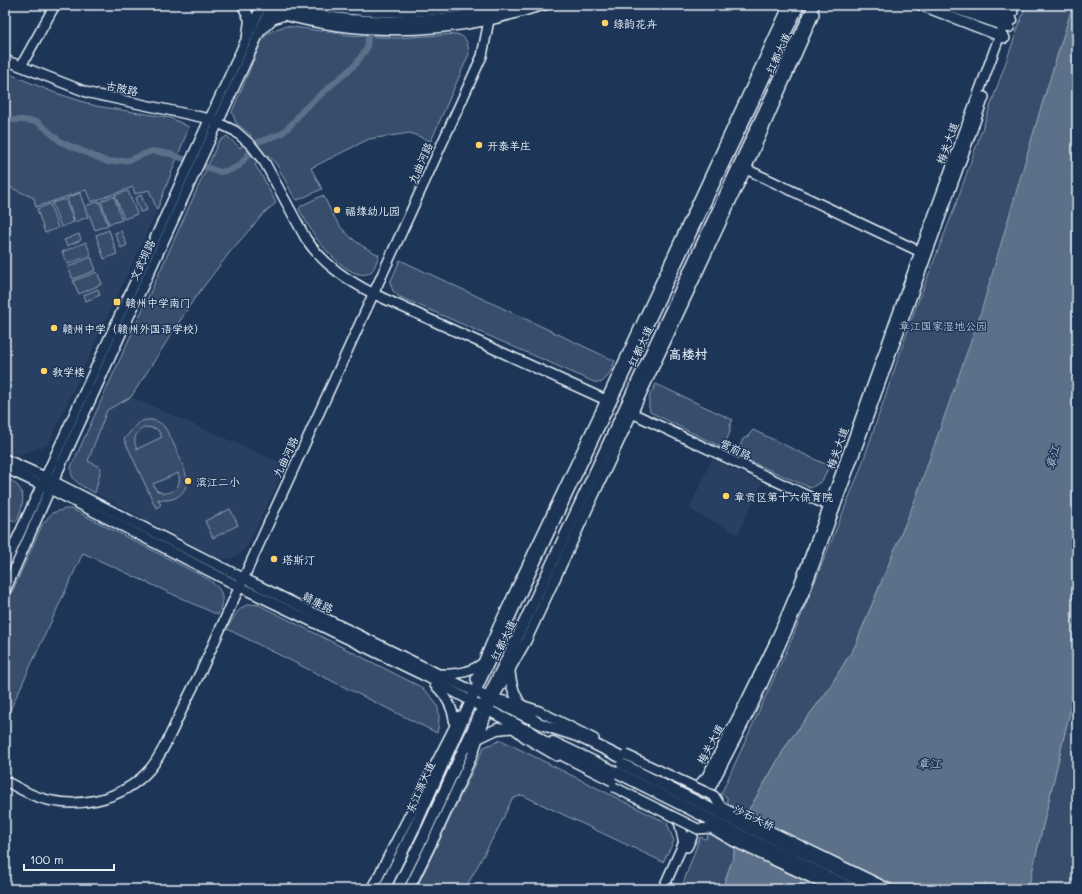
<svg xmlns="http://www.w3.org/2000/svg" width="1082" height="894" font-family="Mali,'LXGW WenKai TC',sans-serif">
	<rect width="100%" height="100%" fill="#1d3557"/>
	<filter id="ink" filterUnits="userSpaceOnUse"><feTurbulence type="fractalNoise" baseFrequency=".025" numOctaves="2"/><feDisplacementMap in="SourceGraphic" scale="8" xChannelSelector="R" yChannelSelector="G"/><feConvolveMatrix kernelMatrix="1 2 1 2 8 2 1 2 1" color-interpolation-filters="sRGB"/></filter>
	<g filter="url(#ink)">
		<g fill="#2a4162">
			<polygon points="5,185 34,198 36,207 86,190 91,202 133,187 149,190 157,210 48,445 16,456 5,451"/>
			<polygon points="131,397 286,465 248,545 241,553 230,559 219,558 95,493 101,469 88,461 107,410"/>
			<polygon points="712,459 762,483 738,534 689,509"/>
		</g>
		<g fill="#374d6c" stroke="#909fb2" fill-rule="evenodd">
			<polygon points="1026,5 1073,5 1040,111 981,315 915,500 855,646 826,693 789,741 747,813 727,805 727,797 721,794 791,641 860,470 914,312 953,212"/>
			<path d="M286 26 349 35 396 38 456 34C467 36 468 44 469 54L431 141 410 133 369 139 311 168 322 189 298 200 295 199 277 165 268 155 255 165 261 174 276 203 265 212 230 252 194 299 131 397 107 410 88 461 101 468 95 493C86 488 70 482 71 469 71 465 75 459 77 454L219 141 227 136 240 148 251 135 236 123 232 112 262 40C270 31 274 29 286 26Z"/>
			<polygon points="5,72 50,91 96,106 171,118 189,127 157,210 149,190 135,194 133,187 91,202 86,190 36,207 34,198 5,185"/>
			<polygon points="128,191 137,214 124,219 115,195"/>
			<polygon points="80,193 88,217 75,222 67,198"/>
			<polygon points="141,195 147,210 140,212 135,198"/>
			<path d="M323 195C328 204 332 215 338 223 348 238 363 247 379 255 377 260 375 268 371 272 355 284 325 250 317 239 310 229 305 219 299 209L301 206Z"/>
			<polygon points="114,196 122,220 109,224 101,201"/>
			<polygon points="65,199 74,222 61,227 52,203"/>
			<polygon points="99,201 108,225 95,230 86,206"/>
			<polygon points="50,204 58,228 45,233 37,209"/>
			<polygon points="109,230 117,254 104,259 96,235"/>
			<polygon points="121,231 127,245 121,248 115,233"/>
			<polygon points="79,234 81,240 67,246 64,240"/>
			<polygon points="86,242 91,255 68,264 62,252"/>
			<polygon points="91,257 96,270 73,279 68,267"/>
			<polygon points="400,260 615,361 609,375 601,383 594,382 398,296 393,291 390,283"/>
			<polygon points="97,272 102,284 79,294 73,281"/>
			<polygon points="98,289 100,295 86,301 84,295"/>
			<path d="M656 384 733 420 730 425V432L723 448 650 412C647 399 650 395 656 384Z"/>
			<path d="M152 420C157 421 162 423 165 428 170 434 187 472 187 480 187 495 171 503 158 499L161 505 156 508 124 439C134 430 134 419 152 420ZM147 427 157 429 162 437 137 449C132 439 136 430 147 427ZM178 473C183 485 174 494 162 493L156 490 153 484Z"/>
			<polygon points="753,430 829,466 822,481 811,488 736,455 743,439 747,437"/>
			<path d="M5 477C28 488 25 502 16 522L5 516Z"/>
			<path d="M65 509H72L208 579C224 591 225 597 218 615L83 553 5 721V608L42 525 52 513Z"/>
			<polygon points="230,509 238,525 213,538 205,521"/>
			<path d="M250 604 259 605 419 686C438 700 442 709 437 733L227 629C233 619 237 607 250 604Z"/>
			<polygon points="1077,690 1077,889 1028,889 1074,694"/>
			<polygon points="501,740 667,823 674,841 663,862 522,795 512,799 499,827 465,889 416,889 484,747"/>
			<polygon points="709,833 736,844 733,858 722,889 681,889 700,837 706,839"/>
		</g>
		<polygon fill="#5d7089" stroke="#95a4b5" points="1073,5 1077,5 1077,690 1074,694 1028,889 722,889 733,858 736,844 747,813 789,741 826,693 855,646 915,500 980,315 1040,111"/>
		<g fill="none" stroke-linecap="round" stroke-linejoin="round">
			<polyline stroke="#5d7089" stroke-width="6" points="5,120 23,120 38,122 61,142 108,162 129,160 152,151 170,154 220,172 230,170 239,166 258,142 281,134 292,124 303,110 356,64 367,48 369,27"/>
			<defs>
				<g id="secondary">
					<polyline points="920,5 1005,38"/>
					<polyline points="994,5 1013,12"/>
					<path d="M280 14C348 33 420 34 489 20 508 16 526 10 545 5"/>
					<path d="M5 60 89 93 210 119 235 131 251 145 265 163 306 239C324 265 347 280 374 294L606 400"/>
					<polyline points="21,66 55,5"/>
					<polyline points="746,169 925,254"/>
					<polyline points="632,413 829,506"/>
					<polyline points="5,459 45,477 243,578 475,692"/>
					<polyline points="5,468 50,489 240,587 427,677 471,701"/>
					<polyline points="5,565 262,5"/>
					<polyline points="5,591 53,482 272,5"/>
					<path d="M442 674C458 675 471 672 483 663"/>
					<polyline points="476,679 498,627 606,400 789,5"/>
					<path d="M435 685C447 696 454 710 455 727"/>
					<polyline points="495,699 521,705 539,711 594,739"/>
					<polyline points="511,726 526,738 557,756"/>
					<path d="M5 781C15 786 25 792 35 796 74 811 122 801 150 769 160 757 166 743 173 729 182 709 192 689 202 669L482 56 489 20 486 5"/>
					<polyline points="702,786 745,703 774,644 797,590 829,506 920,252 1011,5"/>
					<polyline points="704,800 752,707 804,593 984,97"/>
					<polyline points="687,847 692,837 696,819"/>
					<polyline points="371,889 378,877 460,716"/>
					<polyline points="409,889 437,832 472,756 488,710 493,699 526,641 746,169 814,14"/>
					<polyline points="663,889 684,842 685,836"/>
				</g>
				<g id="primary">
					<polyline points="243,5 250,20 248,35"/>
					<path d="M257 5 270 9C297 13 324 17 351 20 406 24 464 19 517 5"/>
					<path d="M313 5C351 9 389 14 427 10 441 9 454 7 467 5"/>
					<polyline points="946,5 1009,27"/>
					<polyline points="971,5 1012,20"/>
					<polyline points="260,31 272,19 288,13"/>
					<path d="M510 658C507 681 516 705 534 720 541 726 567 732 577 736 620 756 662 779 705 799"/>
					<polyline points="482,695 529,718"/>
					<polyline points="478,705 519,726"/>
					<polyline points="553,742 618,773"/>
					<polyline points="467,747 478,738 497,729 517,727 528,730 564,756 695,822"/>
					<polyline points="689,789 698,787 705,779"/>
					<polyline points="673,814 680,823 684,842"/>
					<polyline points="383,889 388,881 417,822 475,692 548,534 799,5"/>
					<polyline points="397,889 427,829 483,707 514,644 814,5"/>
				</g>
			</defs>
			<use href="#secondary" stroke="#e8f1f8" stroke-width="12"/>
			<use href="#primary" stroke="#e8f1f8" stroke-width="13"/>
			<use href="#secondary" stroke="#1d3557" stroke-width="9"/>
			<use href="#primary" stroke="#1d3557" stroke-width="10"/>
			<defs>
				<g id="secondary-bridge">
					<polyline points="626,755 714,796 721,807 889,889"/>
					<polyline points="614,787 698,829 711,828 733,841 835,889"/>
				</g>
				<g id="primary-bridge">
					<polyline points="622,764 739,823 877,889"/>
					<polyline points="618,773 739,834 854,889"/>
				</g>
			</defs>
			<use href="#secondary-bridge" stroke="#e8f1f8" stroke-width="12" stroke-linecap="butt"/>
			<use href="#primary-bridge" stroke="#e8f1f8" stroke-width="13" stroke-linecap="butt"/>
			<use href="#secondary-bridge" stroke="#1d3557" stroke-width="9"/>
			<use href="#primary-bridge" stroke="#1d3557" stroke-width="10"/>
		</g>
	</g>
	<g fill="#ffd166" stroke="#1d3557" stroke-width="1.5">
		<circle cx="605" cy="23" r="4"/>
		<circle cx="479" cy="145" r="4"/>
		<circle cx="337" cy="210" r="4"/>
		<rect x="113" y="298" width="8" height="8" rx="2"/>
		<circle cx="54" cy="328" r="4"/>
		<circle cx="44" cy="371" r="4"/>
		<circle cx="188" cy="481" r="4"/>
		<circle cx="726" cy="496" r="4"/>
		<circle cx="274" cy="559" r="4"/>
	</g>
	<g text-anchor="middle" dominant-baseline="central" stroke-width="3" stroke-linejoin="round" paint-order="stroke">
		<g font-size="11" fill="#e8f1f8" stroke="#1d3557" text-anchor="start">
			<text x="613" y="23">绿韵花卉</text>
			<text x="487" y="145">开泰羊庄</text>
			<text x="345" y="210">福缘幼儿园</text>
			<text x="125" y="302">赣州中学南门</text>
			<text x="62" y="328">赣州中学（赣州外国语学校）</text>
			<text x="52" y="371">教学楼</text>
			<text x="196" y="481">滨江二小</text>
			<text x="734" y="496">章贡区第十六保育院</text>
			<text x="282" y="559">塔斯汀</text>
		</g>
		<g font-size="11" fill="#e8f1f8" stroke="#1d3557">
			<text transform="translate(778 53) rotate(-65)">红都大道</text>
			<text transform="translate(122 88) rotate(12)">古陂路</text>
			<text transform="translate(947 143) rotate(-70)">梅关大道</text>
			<text transform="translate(420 163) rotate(-66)">九曲河路</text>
			<text transform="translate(142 260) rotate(-65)">文武坝路</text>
			<text transform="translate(640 346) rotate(-65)">红都大道</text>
			<text transform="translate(837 448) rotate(-70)">梅关大道</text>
			<text transform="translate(736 449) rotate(25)">营前路</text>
			<text transform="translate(285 457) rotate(-65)">九曲河路</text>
			<text transform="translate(318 602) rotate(26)">赣康路</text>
			<text transform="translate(503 640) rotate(-64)">红都大道</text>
			<text transform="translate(710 744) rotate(-62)">梅关大道</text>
			<text transform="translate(420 787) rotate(-66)">东江源大道</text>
			<text transform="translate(754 817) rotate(26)">沙石大桥</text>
		</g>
		<g font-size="11" fill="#b3c0ce" stroke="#1d3557">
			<text x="943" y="325">章江国家湿地公园</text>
		</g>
		<g font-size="12" font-style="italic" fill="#b7c4d1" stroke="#1d3557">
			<text transform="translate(1052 457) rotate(-75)">章江</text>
			<text x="929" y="763">章江</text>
		</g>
		<g font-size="13" font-weight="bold" fill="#e8f1f8" stroke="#1d3557">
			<text x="688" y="353">高楼村</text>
		</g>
	</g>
	<rect width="1082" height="894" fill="none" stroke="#1d3557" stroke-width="20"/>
	<rect x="10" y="10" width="1062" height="874" fill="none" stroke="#e8f1f8" stroke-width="1.5" filter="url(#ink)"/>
	<path d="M24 864v6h90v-6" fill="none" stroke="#e8f1f8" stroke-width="2"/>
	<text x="30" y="864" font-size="12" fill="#e8f1f8" stroke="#1d3557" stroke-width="3" paint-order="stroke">100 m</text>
</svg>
